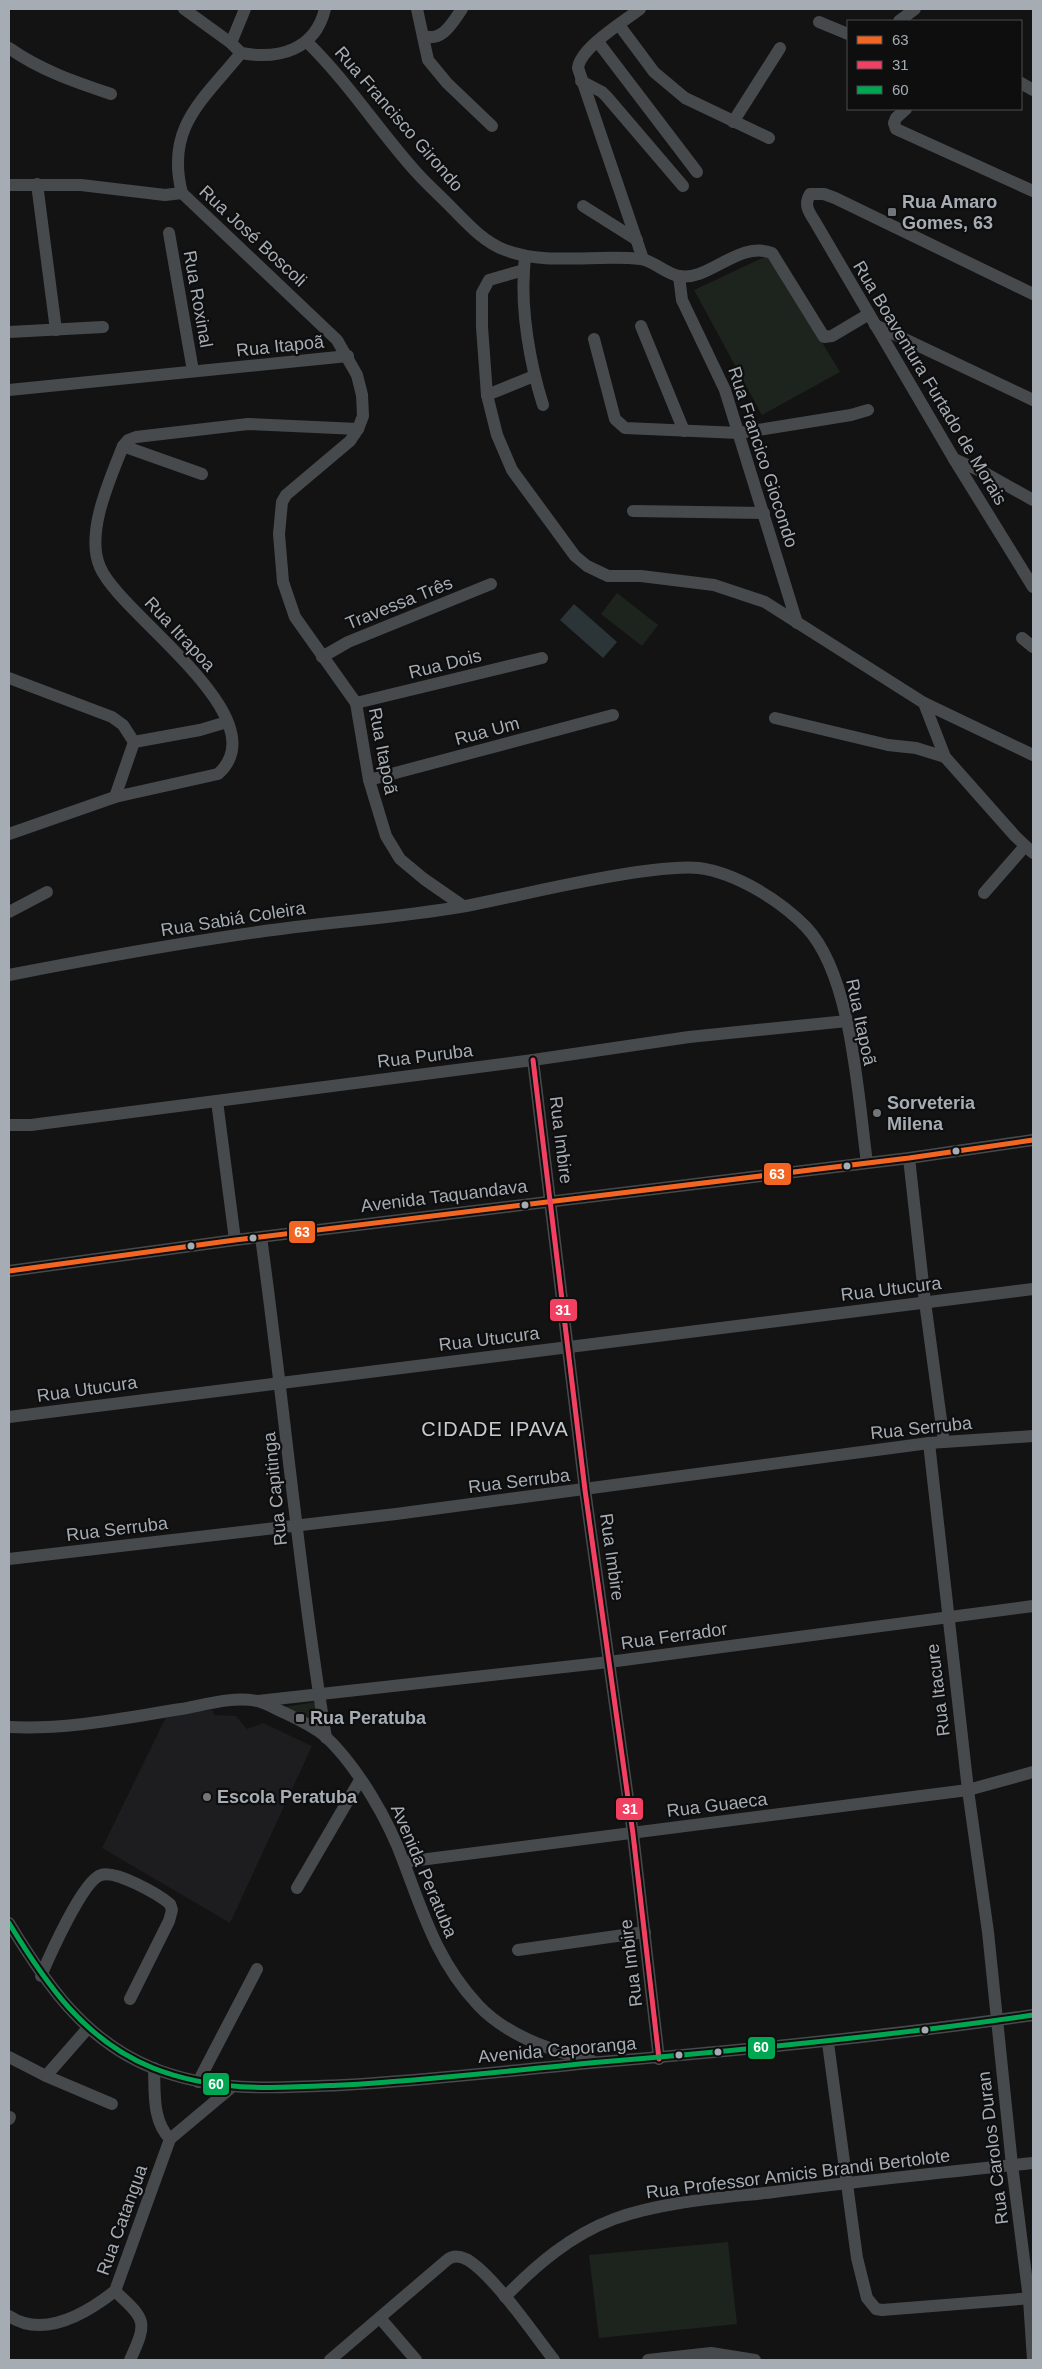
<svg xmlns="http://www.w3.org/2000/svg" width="1042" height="2369" font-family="Helvetica,sans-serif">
	<rect width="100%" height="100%" fill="#131313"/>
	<polygon fill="#1d1d1f" points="213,1710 214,1715 236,1716 247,1729 263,1723 312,1746 230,1923 102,1848 168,1713"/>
	<g fill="#1d231d">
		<polygon points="769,255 840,372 762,415 694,290"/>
		<polygon points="617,593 658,625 642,646 601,614"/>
		<polygon points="316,1702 318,1726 277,1708"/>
		<polygon points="728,2242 737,2324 599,2338 589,2255"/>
	</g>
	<polygon fill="#2b3437" points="574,604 617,642 603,658 560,620"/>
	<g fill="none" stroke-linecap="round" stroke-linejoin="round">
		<g stroke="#474a4c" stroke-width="12">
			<path d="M184 9 231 43 241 53C279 60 315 50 325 9"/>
			<polyline points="417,9 428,60 447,83 492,126"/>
			<path d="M640 9C623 22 580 48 578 68L643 259"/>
			<polyline points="899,21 915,9"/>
			<polyline points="819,22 848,34"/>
			<polyline points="619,25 654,72 685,98 769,138"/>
			<path d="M423 36C443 42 452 23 462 9"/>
			<path d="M307 42C348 82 379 131 417 173 427 184 439 195 449 205 466 222 482 241 505 250 547 266 597 254 641 259 654 261 666 274 679 276 708 282 739 240 772 253L824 337 832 336 869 314"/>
			<polyline points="598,42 697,172"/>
			<polyline points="231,43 245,9"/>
			<path d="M9 48C40 70 75 82 111 94"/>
			<path d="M241 53C203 100 165 127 182 193L337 340 357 375 362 395 363 416 358 429 350 441 286 495 282 502 279 534 283 582 295 617 356 703 369 780 386 836 400 859 424 879 463 906"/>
			<polyline points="581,81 602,92 607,97 683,186"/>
			<polyline points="1021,83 1033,90"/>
			<polyline points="906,109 896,118 894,123 896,129 1033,191"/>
			<polyline points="733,122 780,48"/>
			<polyline points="37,184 56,330"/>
			<polyline points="9,185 81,185 165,195 182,193"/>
			<polyline points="583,206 637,240"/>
			<polyline points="169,233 193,371"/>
			<polyline points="525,256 524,270 489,280 482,293 482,327 487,395 497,435 512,470 575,556 587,566 608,576 641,576 714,585 765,602 924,703 1033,755"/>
			<path d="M524 270C521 312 530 364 543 405"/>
			<polyline points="679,276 682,300 725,390 797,623"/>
			<path d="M1033 294 835 198 824 194H810C804 204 808 211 814 220L954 459 1033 587"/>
			<polyline points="875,325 1033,400"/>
			<polyline points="641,326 684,431"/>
			<polyline points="9,332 103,327"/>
			<polyline points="594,339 615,419 625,428 739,433 851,415 868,410"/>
			<polyline points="9,390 348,356"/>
			<polyline points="487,395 534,376"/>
			<polyline points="123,446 202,474"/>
			<polyline points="954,459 983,472 1033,500"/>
			<polyline points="633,511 764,513"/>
			<polyline points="1022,638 1033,647"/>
			<polyline points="322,657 348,642 491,584"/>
			<polyline points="9,678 112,717 123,725 134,742 115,797"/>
			<polyline points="356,703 542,658"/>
			<polyline points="924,703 945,757 1015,836 1033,853"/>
			<polyline points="775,718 888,745 916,748 945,757"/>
			<polyline points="134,742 200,730 227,722"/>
			<polyline points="369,780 613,715"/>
			<path d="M9 834 115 797 218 774C281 718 119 614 100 567 85 533 110 479 123 446L128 440 136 437 248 424 358 429"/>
			<polyline points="984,893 1025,846"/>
			<polyline points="9,912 47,892"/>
			<path d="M9 975C91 959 174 944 258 932 327 922 397 918 466 906 526 894 584 879 645 871 662 869 682 866 699 868 736 873 780 900 806 927 852 975 858 1097 867 1163"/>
			<polyline points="533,1060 585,1490 633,1834 659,2059"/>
			<polyline points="217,1101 235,1240"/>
			<polyline points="9,1125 31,1125 533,1060 689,1037 847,1021"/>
			<polyline points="909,1158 925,1302 944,1442"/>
			<path d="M261 1237C284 1404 299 1572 326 1738"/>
			<polyline points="9,1271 235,1240 909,1158 1033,1140"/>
			<polyline points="9,1417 1033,1289"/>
			<polyline points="929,1443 968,1790 988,1932 1012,2165 1029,2299 1033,2360"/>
			<polyline points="9,1559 396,1514 929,1443 1033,1436"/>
			<polyline points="258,1701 609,1662 1033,1606"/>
			<path d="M9 1727C66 1730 124 1718 181 1709 204 1705 233 1696 257 1701 266 1703 276 1709 285 1713 298 1719 314 1727 325 1736 358 1767 389 1821 404 1863 424 1916 438 1962 478 2005 506 2035 551 2051 591 2060"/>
			<polyline points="404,1862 968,1790 1033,1772"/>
			<polyline points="297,1888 360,1780"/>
			<path d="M9 1923C46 1984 85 2041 153 2068 216 2093 278 2088 343 2085 430 2080 515 2070 601 2062 746 2050 890 2036 1033 2015"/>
			<polyline points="518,1950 645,1932"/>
			<path d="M41 1976C49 1957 83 1880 101 1875 116 1870 158 1894 170 1904L172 1910 169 1921 130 1999"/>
			<polyline points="828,2043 857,2258 867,2298 876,2309 882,2310 1033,2298"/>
			<polyline points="9,2057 46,2076 112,2104"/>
			<path d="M154 2068C155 2093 152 2120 170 2139"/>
			<polyline points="46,2076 88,2028"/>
			<polyline points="198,2082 257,1969"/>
			<polyline points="9,2119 10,2117"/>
			<path d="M505 2297C536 2265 571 2235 614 2219 664 2201 722 2198 774 2192 860 2181 947 2172 1033 2163"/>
			<path d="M9 2316C44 2339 87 2313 115 2291"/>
			<polyline points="380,2318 416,2360"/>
			<path d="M130 2360C148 2321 146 2320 115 2291L170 2139 232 2087"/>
			<path d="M330 2360 447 2260C453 2255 461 2256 468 2260 495 2277 533 2333 554 2360"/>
			<polyline points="648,2360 711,2353 755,2360"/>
		</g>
		<defs>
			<polyline id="bus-1" points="9,1271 235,1240 909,1158 1033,1140"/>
			<polyline id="bus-2" points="533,1060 585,1490 633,1834 659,2059"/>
			<path id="bus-3" d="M9 1923C46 1984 85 2041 153 2068 216 2093 278 2088 343 2085 430 2080 515 2070 601 2062 746 2050 890 2036 1033 2015"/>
		</defs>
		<use href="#bus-1" stroke="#0e0e0f" stroke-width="9"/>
		<use href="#bus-2" stroke="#0e0e0f" stroke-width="9"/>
		<use href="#bus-3" stroke="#0e0e0f" stroke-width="9"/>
		<use href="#bus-1" stroke="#f26522" stroke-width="5"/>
		<use href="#bus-2" stroke="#f24062" stroke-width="5"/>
		<use href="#bus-3" stroke="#00a651" stroke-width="5"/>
	</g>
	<g fill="#72767b" stroke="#0e0e0f" stroke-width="2">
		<rect x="887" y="207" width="10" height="10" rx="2.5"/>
		<circle cx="877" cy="1113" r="5"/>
		<rect x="295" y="1713" width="10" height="10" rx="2.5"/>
		<circle cx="207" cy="1797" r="5"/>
	</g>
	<g fill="#a5acb3" stroke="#0e0e0f" stroke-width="2">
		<circle cx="956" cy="1151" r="4.5"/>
		<circle cx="847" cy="1166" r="4.5"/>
		<circle cx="525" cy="1205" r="4.5"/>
		<circle cx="253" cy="1238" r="4.5"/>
		<circle cx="191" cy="1246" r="4.5"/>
		<circle cx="925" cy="2030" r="4.5"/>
		<circle cx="718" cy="2052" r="4.5"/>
		<circle cx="679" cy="2055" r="4.5"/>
	</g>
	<g text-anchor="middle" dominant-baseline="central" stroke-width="4.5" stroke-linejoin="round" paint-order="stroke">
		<g font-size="18" fill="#a5acb3" stroke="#0e0e0f">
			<text transform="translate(399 119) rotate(49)">Rua Francisco Girondo</text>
			<text transform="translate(253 236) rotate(43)">Rua José Boscoli</text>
			<text transform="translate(198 299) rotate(80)">Rua Roxinal</text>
			<text transform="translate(280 346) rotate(-6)">Rua Itapoã</text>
			<text transform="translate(930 383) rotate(59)">Rua Boaventura Furtado de Morais</text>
			<text transform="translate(763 457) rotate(72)">Rua Francico Giocondo</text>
			<text transform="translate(399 603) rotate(-22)">Travessa Três</text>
			<text transform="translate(180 634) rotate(47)">Rua Itrapoa</text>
			<text transform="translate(445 664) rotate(-14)">Rua Dois</text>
			<text transform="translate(487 731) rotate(-15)">Rua Um</text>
			<text transform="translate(383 751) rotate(79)">Rua Itapoã</text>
			<text transform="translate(233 919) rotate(-9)">Rua Sabiá Coleira</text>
			<text transform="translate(861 1022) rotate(78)">Rua Itapoã</text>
			<text transform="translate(425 1056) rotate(-7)">Rua Puruba</text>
			<text transform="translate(561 1140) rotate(83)">Rua Imbire</text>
			<text transform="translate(444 1196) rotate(-7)">Avenida Taquandava</text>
			<text transform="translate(891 1289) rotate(-7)">Rua Utucura</text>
			<text transform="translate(489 1339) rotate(-7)">Rua Utucura</text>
			<text transform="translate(87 1389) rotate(-8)">Rua Utucura</text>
			<text transform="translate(921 1428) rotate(-6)">Rua Serruba</text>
			<text transform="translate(519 1481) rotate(-7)">Rua Serruba</text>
			<text transform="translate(275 1489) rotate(-96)">Rua Capitinga</text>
			<text transform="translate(117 1529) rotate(-7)">Rua Serruba</text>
			<text transform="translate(612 1557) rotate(82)">Rua Imbire</text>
			<text transform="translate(674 1636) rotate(-8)">Rua Ferrador</text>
			<text transform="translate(938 1690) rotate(-97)">Rua Itacure</text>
			<text transform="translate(717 1805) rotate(-7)">Rua Guaeca</text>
			<text transform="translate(424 1871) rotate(67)">Avenida Peratuba</text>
			<text transform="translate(631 1963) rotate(-97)">Rua Imbire</text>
			<text transform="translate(557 2050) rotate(-5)">Avenida Caporanga</text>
			<text transform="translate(993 2148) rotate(-97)">Rua Carolos Duran</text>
			<text transform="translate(798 2174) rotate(-7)">Rua Professor Amicis Brandi Bertolote</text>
			<text transform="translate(122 2220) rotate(-70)">Rua Catangua</text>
		</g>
		<g font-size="18" font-weight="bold" fill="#a5acb3" stroke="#0e0e0f" text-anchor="start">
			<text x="902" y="202">Rua Amaro<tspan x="902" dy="21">Gomes, 63</tspan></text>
			<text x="887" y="1103">Sorveteria<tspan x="887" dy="21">Milena</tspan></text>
			<text x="310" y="1718">Rua Peratuba</text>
			<text x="217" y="1797">Escola Peratuba</text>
		</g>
		<g font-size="20" letter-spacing="1" fill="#c6cacf" stroke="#0e0e0f">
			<text x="495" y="1429">CIDADE IPAVA</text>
		</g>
	</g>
	<g stroke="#0e0e0f" stroke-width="2">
		<rect x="763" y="1162" width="29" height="24" rx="5" fill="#f26522"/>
		<rect x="288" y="1220" width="28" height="24" rx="5" fill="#f26522"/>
		<rect x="549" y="1298" width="29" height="24" rx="5" fill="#f24062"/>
		<rect x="615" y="1797" width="29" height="24" rx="5" fill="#f24062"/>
		<rect x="747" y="2036" width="29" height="24" rx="5" fill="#00a651"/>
		<rect x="202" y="2072" width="28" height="24" rx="5" fill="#00a651"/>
	</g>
	<g font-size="14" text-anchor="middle" font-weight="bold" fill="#fff">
		<text x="777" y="1179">63</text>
		<text x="302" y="1237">63</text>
		<text x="563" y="1315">31</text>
		<text x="630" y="1814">31</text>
		<text x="761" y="2052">60</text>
		<text x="216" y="2089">60</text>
	</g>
	<rect width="1042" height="2369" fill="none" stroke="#a5acb3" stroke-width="20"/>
	<rect x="847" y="20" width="175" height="90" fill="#0e0e0f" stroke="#4a4d51"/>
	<rect x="857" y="36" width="25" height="8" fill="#f26522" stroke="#4a4d51"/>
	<text x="892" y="45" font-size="15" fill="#a5acb3">63</text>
	<rect x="857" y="61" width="25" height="8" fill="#f24062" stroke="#4a4d51"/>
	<text x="892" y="70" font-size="15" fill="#a5acb3">31</text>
	<rect x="857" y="86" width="25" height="8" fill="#00a651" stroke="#4a4d51"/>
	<text x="892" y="95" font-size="15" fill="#a5acb3">60</text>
</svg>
